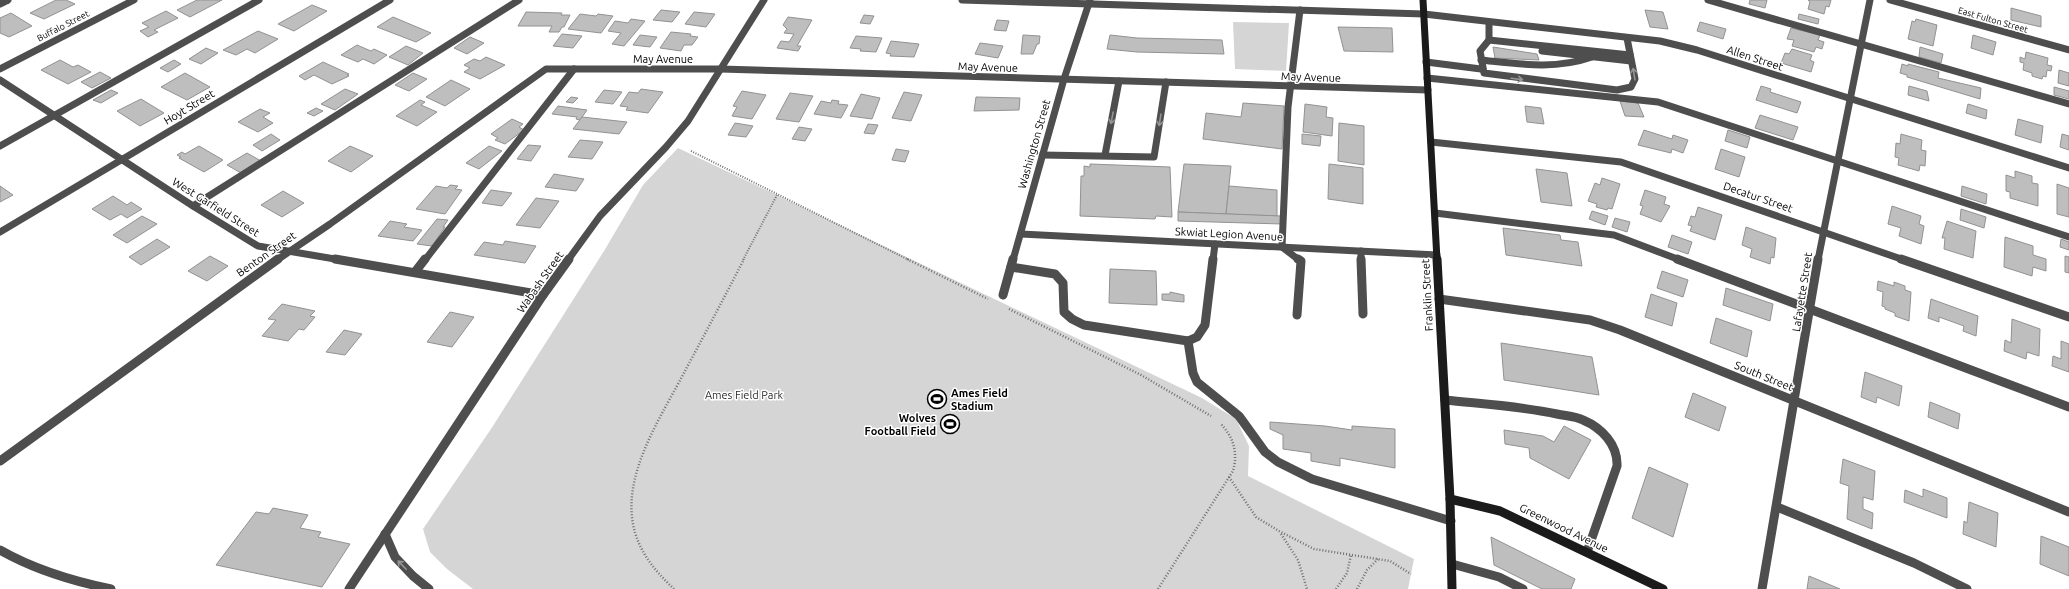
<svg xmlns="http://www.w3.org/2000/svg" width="2069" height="589" font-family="Ubuntu,sans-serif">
	<rect width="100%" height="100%" fill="#fff"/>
	<g fill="#d5d5d5">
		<polygon points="1233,22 1289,23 1286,71 1235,69"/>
		<polygon points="678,148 1202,398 1236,419 1249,446 1248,476 1414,559 1408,589 473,589 447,569 430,552 423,529 491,429 604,251 643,185"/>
	</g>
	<g fill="#bebebe" stroke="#929292">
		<polygon points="56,0 66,0 75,4 44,19 30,13"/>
		<polygon points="197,0 222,0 190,17 177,10"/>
		<polygon points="1750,0 1767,0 1765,8 1749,4"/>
		<polygon points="1808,0 1831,0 1829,7 1826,6 1824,14 1808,9 1810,2"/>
		<polygon points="312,5 327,11 294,31 278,24"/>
		<polygon points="2011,8 2041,16 2041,27 2011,20"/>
		<polygon points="661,10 680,12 672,22 653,20"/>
		<polygon points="1645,10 1663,12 1668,29 1650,27"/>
		<polygon points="166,11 178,18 154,30 158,32 148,37 140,31 149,27 142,23"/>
		<polygon points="526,12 562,13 561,15 570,15 564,27 562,27 559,32 549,32 552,26 518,26"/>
		<polygon points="694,12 715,14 706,27 685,24"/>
		<polygon points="11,13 32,26 9,37 0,33 0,18"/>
		<polygon points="580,14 596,16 598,14 613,16 601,33 568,29"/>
		<polygon points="1799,14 1819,19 1818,24 1798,19"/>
		<polygon points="864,15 874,16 870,24 860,23"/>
		<polygon points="393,17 431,33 416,42 377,27"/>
		<polygon points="788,17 812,20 797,46 801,46 798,51 777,48 781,41 789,42 794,34 784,33 787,29 783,25"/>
		<polygon points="631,19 645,21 624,46 612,44 621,33 608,31 615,21 628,23"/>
		<polygon points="1916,19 1937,25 1933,46 1908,39 1912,21 1915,22"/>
		<polygon points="997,20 1009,21 1006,31 994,30"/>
		<polygon points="1700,22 1726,29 1723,39 1697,31"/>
		<polygon points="1338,27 1392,28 1393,52 1344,51"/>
		<polygon points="1791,28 1820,35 1818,40 1824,42 1822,49 1816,47 1814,52 1792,46 1794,40 1787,39"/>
		<polygon points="258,31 278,39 255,53 247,49 236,55 223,50"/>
		<polygon points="671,32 691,34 690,36 698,37 692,45 684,45 681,51 660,48"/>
		<polygon points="562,34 582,36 573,48 553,46"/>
		<polygon points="640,35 657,37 650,47 633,45"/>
		<polygon points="1023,35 1040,36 1039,44 1037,44 1033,54 1021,54"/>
		<polygon points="1110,35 1137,38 1222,40 1224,54 1137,52 1107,49"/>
		<polygon points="1973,35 1996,42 1993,55 1971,48"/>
		<polygon points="856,36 882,38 876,52 860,51 861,49 850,48"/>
		<polygon points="470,37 484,43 467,54 454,48"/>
		<polygon points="891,41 919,44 914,57 890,56 891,54 886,53"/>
		<polygon points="980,43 1003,46 998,58 975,54"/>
		<polygon points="357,45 371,51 374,49 387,55 374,64 363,59 358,62 341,55"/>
		<polygon points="406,46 423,53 408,65 389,57"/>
		<polygon points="1493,47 1537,54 1539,60 1495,58"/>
		<polygon points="1920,47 1943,54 1941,63 1919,57"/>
		<polygon points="206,48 218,53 201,64 189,59"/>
		<polygon points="1792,49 1812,55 1810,60 1814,62 1811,72 1781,63 1785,53 1789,54"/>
		<polygon points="2026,52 2048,58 2047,65 2052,66 2051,71 2047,70 2046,77 2043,76 2042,79 2032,76 2032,73 2023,70 2024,63 2020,62 2020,57 2025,59"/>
		<polygon points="486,57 505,65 480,79 464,72 470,68 464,65 474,59 480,61"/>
		<polygon points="60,60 73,67 78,65 91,72 68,84 41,70"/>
		<polygon points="174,60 181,64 168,72 160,68"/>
		<polygon points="323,62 349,74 347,75 349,76 332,84 314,75 305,80 299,76"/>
		<polygon points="1902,64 1908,66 1908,64 1939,72 1938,78 1981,88 1980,99 1907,77 1907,75 1900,73"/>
		<polygon points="2059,70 2069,73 2069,86 2058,83"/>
		<polygon points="100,72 111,78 92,88 81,82"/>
		<polygon points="185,73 210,87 187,100 161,87"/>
		<polygon points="413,73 427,79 409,91 395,85"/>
		<polygon points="451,80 470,89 445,106 426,97"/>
		<polygon points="1761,86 1771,89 1770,92 1801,102 1797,113 1756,100"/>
		<polygon points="1909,86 1927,91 1929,101 1908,95"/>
		<polygon points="2054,87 2069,91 2069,99 2054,95"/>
		<polygon points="345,89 358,94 335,110 321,104"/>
		<polygon points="641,89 663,92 648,113 626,110 628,107 620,106 629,92 638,93"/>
		<polygon points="111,90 118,93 101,103 93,100"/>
		<polygon points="604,90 622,92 613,104 595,102"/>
		<polygon points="742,91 766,95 752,119 732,116 737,107 733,106"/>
		<polygon points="904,92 922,95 911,121 892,118"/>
		<polygon points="790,93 813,96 799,122 776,119"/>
		<polygon points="861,94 880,98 872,119 850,116"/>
		<polygon points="571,97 578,98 573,103 566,102"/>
		<polygon points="976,97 1020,98 1019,110 974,111"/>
		<polygon points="141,99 164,113 140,126 117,111"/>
		<polygon points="420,100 425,102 421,105 437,112 417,126 396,116"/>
		<polygon points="832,100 839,101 838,104 848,105 841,118 814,114 821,101 831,103"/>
		<polygon points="1620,101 1638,103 1644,117 1625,116"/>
		<polygon points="1243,103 1284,106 1282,149 1203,139 1206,113 1241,117"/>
		<polygon points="1305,104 1327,107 1326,117 1333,118 1332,136 1303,132"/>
		<polygon points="1968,104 1987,110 1986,119 1966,113"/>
		<polygon points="558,106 587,110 580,120 576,119 577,117 552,114"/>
		<polygon points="1525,106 1541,108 1544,124 1527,122"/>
		<polygon points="316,108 323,111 314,116 307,113"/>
		<polygon points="260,109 270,113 263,117 273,123 258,132 238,122"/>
		<polygon points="1760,115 1798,127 1793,140 1755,128"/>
		<polygon points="582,117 627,122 619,134 573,129"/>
		<polygon points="512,119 523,124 519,127 524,130 505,144 495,140 498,138 491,134"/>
		<polygon points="2018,119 2043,126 2041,143 2015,135"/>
		<polygon points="735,123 753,126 746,137 728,135"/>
		<polygon points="1339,123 1364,126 1364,165 1338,161"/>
		<polygon points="868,124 878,125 874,134 864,133"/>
		<polygon points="799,127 812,129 805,141 792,139"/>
		<polygon points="1644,130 1672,139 1673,135 1688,140 1683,153 1672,149 1671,153 1638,145"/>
		<polygon points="1728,130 1750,137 1747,148 1725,141"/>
		<polygon points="271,134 280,140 262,151 253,145"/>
		<polygon points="1302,134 1321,136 1320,146 1302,144"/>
		<polygon points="1901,134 1922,140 1921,150 1926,151 1925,166 1920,165 1919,171 1898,165 1899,158 1895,157 1896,143 1900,144"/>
		<polygon points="2062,134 2069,136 2069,150 2060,147"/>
		<polygon points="580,140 603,142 592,159 568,157"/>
		<polygon points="528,145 541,146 531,161 517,159"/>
		<polygon points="199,146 223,160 204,172 179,158 181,157 177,155 182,152 185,154"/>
		<polygon points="350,146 373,156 351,172 328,161"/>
		<polygon points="489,146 502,151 479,169 466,163"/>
		<polygon points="896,149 909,151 905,162 892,160"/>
		<polygon points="1721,149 1745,157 1739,177 1715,169"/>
		<polygon points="247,153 261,161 241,173 227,165"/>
		<polygon points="1090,164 1170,167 1172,217 1156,216 1155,219 1080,216 1081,176 1084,176 1084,166 1090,167"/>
		<polygon points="1184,164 1231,166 1226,214 1178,212"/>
		<polygon points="1329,164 1363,168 1363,204 1328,199"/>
		<polygon points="1536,169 1567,173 1572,206 1541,202"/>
		<polygon points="2015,171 2032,176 2032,183 2038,184 2038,206 2010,198 2010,192 2006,191 2006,175 2015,178"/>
		<polygon points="554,174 584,179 576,191 545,187"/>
		<polygon points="1602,178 1620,184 1612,209 1608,208 1607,210 1596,207 1597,204 1588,201 1595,183 1600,185"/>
		<polygon points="2057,184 2069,188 2069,217 2057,214"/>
		<polygon points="450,185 458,186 455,189 462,190 445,214 416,209 436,186 447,188"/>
		<polygon points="0,186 13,195 0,202"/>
		<polygon points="1229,186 1277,190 1277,216 1226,214"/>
		<polygon points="1962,186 1987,194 1986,204 1961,196"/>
		<polygon points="491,190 512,193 502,206 482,203"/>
		<polygon points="1645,190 1666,197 1664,204 1670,206 1661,222 1640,214 1643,206 1640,205"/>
		<polygon points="283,191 304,203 282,217 261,205"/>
		<polygon points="113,196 127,205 131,202 142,209 127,218 121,214 110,220 92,209"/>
		<polygon points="536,198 559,201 540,228 516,225"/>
		<polygon points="1892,206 1921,216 1919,224 1924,226 1921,244 1899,236 1901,228 1888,224"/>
		<polygon points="1698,207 1722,215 1715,240 1690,231 1692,226 1688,225 1691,216 1695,217"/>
		<polygon points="1961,209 1986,217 1984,228 1960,220"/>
		<polygon points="1592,211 1608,216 1605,225 1589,219"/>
		<polygon points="1178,212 1281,216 1282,224 1178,221"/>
		<polygon points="142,216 157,224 127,243 113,235"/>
		<polygon points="1615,218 1630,222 1627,232 1612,227"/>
		<polygon points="437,219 448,220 443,227 445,227 432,246 417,244"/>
		<polygon points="390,221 407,224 404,227 422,230 413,241 378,236"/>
		<polygon points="1947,221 1976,231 1973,258 1944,249 1945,238 1942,238"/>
		<polygon points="1746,227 1776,238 1774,258 1771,257 1770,264 1750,257 1752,249 1742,245"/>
		<polygon points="1503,228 1560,235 1561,240 1578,242 1582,266 1506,255"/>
		<polygon points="1672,235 1692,242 1688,254 1668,247"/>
		<polygon points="2005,237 2033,246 2033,255 2046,259 2046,271 2033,267 2032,276 2004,267"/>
		<polygon points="157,239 170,247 141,265 129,257"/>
		<polygon points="2061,239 2069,242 2069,250 2060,247"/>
		<polygon points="505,241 536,246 525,263 474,255 484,242 503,245"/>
		<polygon points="210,256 228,266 207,281 188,271"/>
		<polygon points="2065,256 2069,257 2069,273 2065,272"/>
		<polygon points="1110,269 1156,271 1157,305 1109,303"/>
		<polygon points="1662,271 1688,280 1683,297 1657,288"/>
		<polygon points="1878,281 1894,286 1894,282 1905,286 1905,290 1911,292 1909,321 1895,316 1895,313 1885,309 1885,307 1882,306 1883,292 1877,290"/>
		<polygon points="1726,288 1773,304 1770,321 1723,305"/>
		<polygon points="1170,292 1184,295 1184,302 1162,300 1162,294 1170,294"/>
		<polygon points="1651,294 1677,303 1672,326 1645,317"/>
		<polygon points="1931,299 1978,316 1976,336 1963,331 1964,326 1939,317 1939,322 1928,318"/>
		<polygon points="282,304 315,311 310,316 315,317 304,330 299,329 288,341 262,336 276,320 268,319"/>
		<polygon points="450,312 474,317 452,347 427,342"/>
		<polygon points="1716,318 1752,331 1747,357 1710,343"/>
		<polygon points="2012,319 2040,329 2039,356 2027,352 2026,359 2004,351 2005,340 2011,343"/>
		<polygon points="344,330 362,334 345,355 326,352"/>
		<polygon points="2061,341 2069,344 2069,372 2052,366 2053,356 2061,359"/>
		<polygon points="1501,343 1592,357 1599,395 1504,380"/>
		<polygon points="1865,372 1902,386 1899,406 1877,397 1876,403 1861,397"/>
		<polygon points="1693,393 1726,407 1719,431 1685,417"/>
		<polygon points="1930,402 1960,414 1958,429 1928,417"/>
		<polygon points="1270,422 1325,426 1352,430 1352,426 1395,429 1395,468 1340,458 1340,466 1311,461 1311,453 1283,449 1283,435 1270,429"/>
		<polygon points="1564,426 1591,440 1569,479 1530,458 1529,448 1505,444 1504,430 1543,436 1554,442"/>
		<polygon points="1843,459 1875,471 1873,500 1863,497 1863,509 1873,513 1872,529 1847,519 1849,486 1840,483"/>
		<polygon points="1649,467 1688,484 1673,537 1632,518"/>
		<polygon points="1923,489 1947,498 1947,518 1904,502 1905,490 1923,497"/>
		<polygon points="1969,502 1998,513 1996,547 1963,534 1964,521 1967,523"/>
		<polygon points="273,508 308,515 300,528 321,532 318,537 350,544 322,587 216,565 256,512 269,514"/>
		<polygon points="2041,536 2069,547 2069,576 2040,564"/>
		<polygon points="1491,537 1575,579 1571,589 1542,589 1494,565"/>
		<polygon points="1809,576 1840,589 1807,589"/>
	</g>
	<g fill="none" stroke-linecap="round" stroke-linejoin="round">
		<g stroke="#707070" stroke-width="2" stroke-dasharray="1 1.5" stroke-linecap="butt">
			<polyline points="691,151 909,260"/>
			<polyline points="743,260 777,195"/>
		</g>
		<g stroke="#707070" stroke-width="2.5" stroke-dasharray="1 2" stroke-linecap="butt">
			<polyline points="907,259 988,299"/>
			<polyline points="1009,309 1141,375 1211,416"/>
			<polyline points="1229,477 1256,517 1279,531 1314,549 1390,561 1411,574"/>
			<polyline points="1281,534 1298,560 1307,589"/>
			<path d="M674 589C655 571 638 551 633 524 623 471 663 414 686 369 706 332 725 296 744 259"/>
			<path d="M1158 589 1233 471C1238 453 1234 438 1221 424"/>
			<polyline points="1336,589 1347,573 1351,555"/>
			<polyline points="1357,589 1367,570 1378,559"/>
		</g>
		<g stroke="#4e4e4e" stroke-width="7">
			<polyline points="1708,0 2069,104"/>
			<polyline points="0,4 8,0"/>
			<polyline points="1489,22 1489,40 1480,51 1484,73 1617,90 1631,87 1635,79 1627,38"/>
			<polyline points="1489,40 1630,55"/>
			<polyline points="1542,51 1631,61"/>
			<path d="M1481 60C1519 64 1555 70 1592 57"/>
			<polyline points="1426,62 1481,69"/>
			<polyline points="1427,78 1658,102 2069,237"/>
			<polyline points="0,146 259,0"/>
			<polyline points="1042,155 1154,157 1166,82"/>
			<polyline points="1105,155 1119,81"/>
			<polyline points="193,206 519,0"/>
			<polyline points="1435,213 1614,235 1680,260"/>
			<polyline points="1361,251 1361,260"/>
			<polyline points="425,260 574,69"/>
			<polyline points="1213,260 1215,244"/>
			<polyline points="1299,260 1282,247 1288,107 1300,10"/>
		</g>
		<g stroke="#4e4e4e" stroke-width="9">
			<polyline points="1361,259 1363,314"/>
			<polyline points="1677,259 2069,407"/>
			<polyline points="1011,267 1055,274 1063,283 1064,312 1072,319 1084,325 1188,341 1197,337 1205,325 1213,259"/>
			<polyline points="415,272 425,259"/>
			<polyline points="1297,315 1301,261 1298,259"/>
			<polyline points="1188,341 1193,373 1197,382 1239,416 1265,452 1278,462 1312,479 1451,521"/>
			<path d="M1445 400C1482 404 1520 406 1557 414 1566 416 1575 416 1583 420 1602 428 1618 445 1617 466L1587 552"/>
			<polyline points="1777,507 1914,563 1967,589"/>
			<polyline points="1452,564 1499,577 1523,589"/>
		</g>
		<g stroke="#4e4e4e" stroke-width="7">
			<polyline points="962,0 1424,14 1660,41 1697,50 2069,168"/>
			<polyline points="1890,0 2069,50"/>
			<polyline points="0,69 134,0"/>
			<polyline points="0,80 193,206 258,246 341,260"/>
			<polyline points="1431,142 1621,162 1904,260"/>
			<polyline points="0,232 390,0"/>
			<polyline points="1021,234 1437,255"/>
			<polyline points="277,260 330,224 546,69 720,69 1428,90"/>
			<polyline points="568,260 600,216 666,147 688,121 764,0"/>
			<polyline points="1013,260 1064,79 1090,0"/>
			<polyline points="1818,260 1870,0"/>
		</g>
		<g stroke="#4e4e4e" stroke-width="9">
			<polyline points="335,259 543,295"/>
			<polyline points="1901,259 2069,317"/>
			<polyline points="1003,295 1013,259"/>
			<polyline points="1439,299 1590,320 1620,330 2069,512"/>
			<polyline points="0,461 278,259"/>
			<polyline points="385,534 395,557 413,576 429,589"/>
			<path d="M0 550C35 570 72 581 111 589"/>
			<polyline points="349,589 543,295 569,259"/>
			<polyline points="1762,589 1818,259"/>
		</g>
		<polyline stroke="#1b1b1b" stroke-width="7" points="1423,0 1437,260"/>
		<g stroke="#1b1b1b" stroke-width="9">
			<polyline points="1437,259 1450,499 1452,589"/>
			<polyline points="1450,499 1500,511 1663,589"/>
		</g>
	</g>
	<defs><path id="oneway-shaft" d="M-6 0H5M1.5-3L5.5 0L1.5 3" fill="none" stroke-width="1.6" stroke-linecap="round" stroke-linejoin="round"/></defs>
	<g stroke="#959595">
		<use href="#oneway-shaft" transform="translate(1634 74) rotate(-99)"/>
		<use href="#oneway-shaft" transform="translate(1517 79) rotate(7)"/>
		<use href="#oneway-shaft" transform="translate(1112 118) rotate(101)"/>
		<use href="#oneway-shaft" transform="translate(1160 120) rotate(99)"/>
		<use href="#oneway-shaft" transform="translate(402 565) rotate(-134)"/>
	</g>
	<defs>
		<symbol id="stadium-ring" viewBox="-11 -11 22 22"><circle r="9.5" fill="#fff" stroke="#000" stroke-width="1.5"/><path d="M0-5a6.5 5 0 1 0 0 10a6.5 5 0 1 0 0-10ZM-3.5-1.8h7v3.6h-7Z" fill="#000"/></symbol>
	</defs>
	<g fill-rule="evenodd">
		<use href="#stadium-ring" x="926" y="388" width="22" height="22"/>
		<use href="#stadium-ring" x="939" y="413" width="22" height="22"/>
	</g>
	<g text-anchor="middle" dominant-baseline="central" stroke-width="3" stroke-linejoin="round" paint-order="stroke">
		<g font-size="9" fill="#000" stroke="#fff">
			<text transform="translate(1993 20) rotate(16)">East Fulton Street</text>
			<text transform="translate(63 26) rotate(-27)">Buffalo Street</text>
		</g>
		<g font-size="11" fill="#000" stroke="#fff">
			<text transform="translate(1755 58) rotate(18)">Allen Street</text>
			<text x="663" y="59">May Avenue</text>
			<text transform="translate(988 67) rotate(2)">May Avenue</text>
			<text transform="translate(1311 77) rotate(2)">May Avenue</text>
			<text transform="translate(189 107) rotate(-31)">Hoyt Street</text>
			<text transform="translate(1034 144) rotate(-74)">Washington Street</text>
			<text transform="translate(1758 197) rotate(19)">Decatur Street</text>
			<text transform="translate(216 207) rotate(32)">West Garfield Street</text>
			<text transform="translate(1229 234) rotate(3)">Skwiat Legion Avenue</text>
			<text transform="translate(266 254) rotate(-35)">Benton Street</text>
			<text transform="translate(540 282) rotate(-55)">Wabash Street</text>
			<text transform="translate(1802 292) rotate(-81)">Lafayette Street</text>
			<text transform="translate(1427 295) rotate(-93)">Franklin Street</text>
			<text transform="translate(1764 376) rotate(22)">South Street</text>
			<text transform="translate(1564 528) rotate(26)">Greenwood Avenue</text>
		</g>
		<g font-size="11" font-weight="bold" fill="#000" stroke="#fff" text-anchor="start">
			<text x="951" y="393">Ames Field<tspan x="951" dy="13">Stadium</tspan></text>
			<text x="936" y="418" text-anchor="end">Wolves<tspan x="936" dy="13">Football Field</tspan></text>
		</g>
		<g font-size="11" fill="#2c2c2c" stroke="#fff">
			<text x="744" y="395">Ames Field Park</text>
		</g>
	</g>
</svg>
